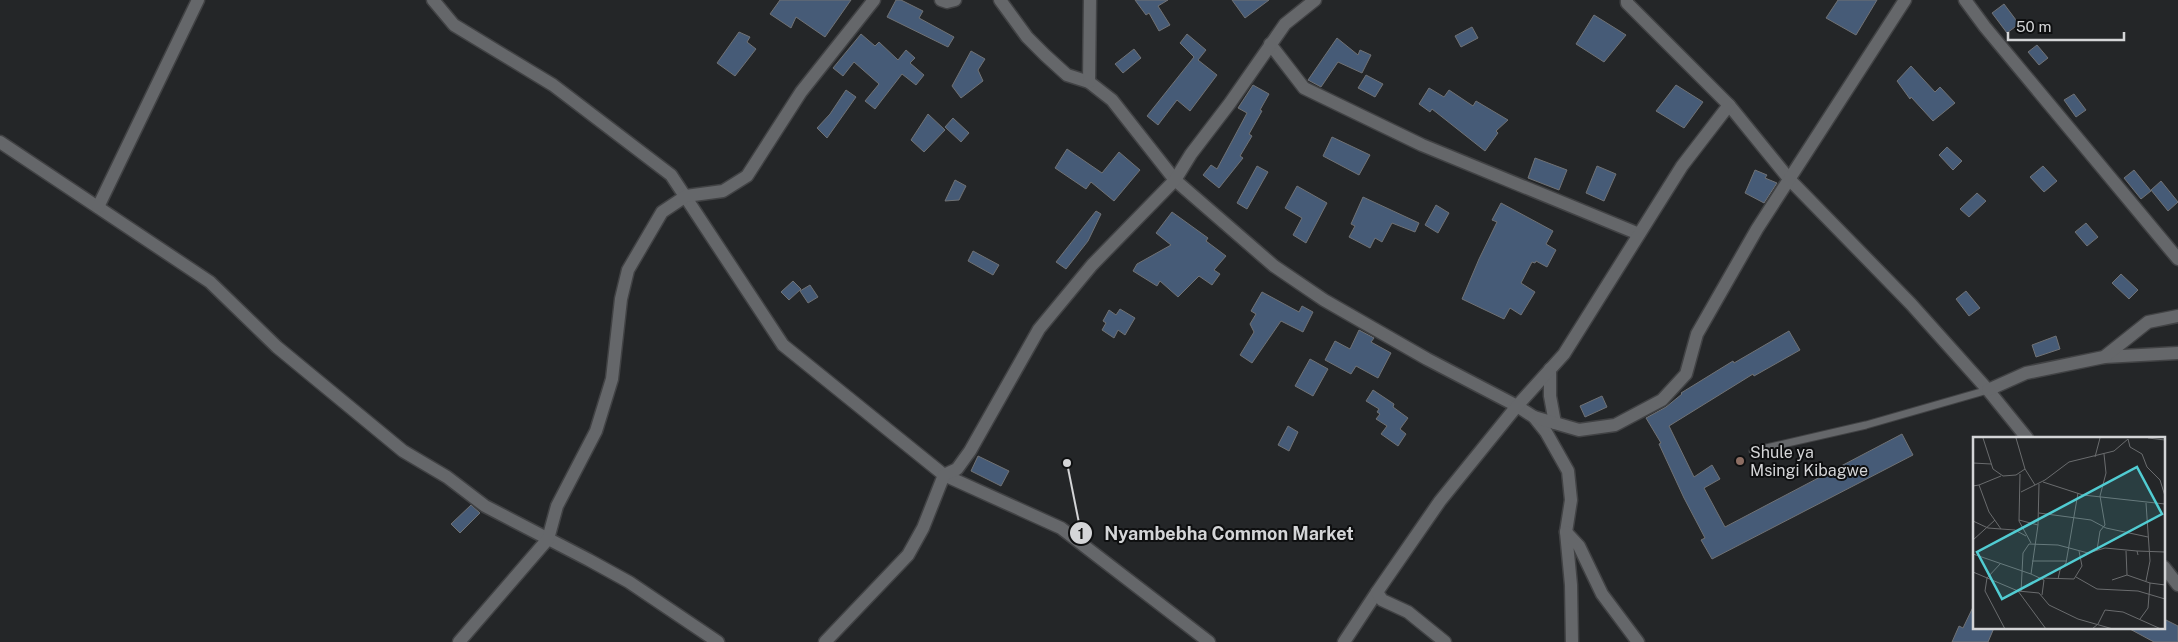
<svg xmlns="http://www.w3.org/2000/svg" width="2178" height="642" font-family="'Public Sans',sans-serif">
	<rect width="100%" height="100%" fill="#242628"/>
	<g fill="#465b77" stroke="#707275">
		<polygon points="780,0 851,0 825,37 796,17 791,28 770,14"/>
		<polygon points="896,0 901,0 923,11 919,18 954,37 948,47 887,17"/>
		<polygon points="1135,0 1168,0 1158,6 1170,25 1159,31 1149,13 1146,15"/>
		<polygon points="1232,0 1269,0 1245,18"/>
		<polygon points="1838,0 1877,0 1856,35 1826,18"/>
		<polygon points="2004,4 2019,24 2007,33 1992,13"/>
		<polygon points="1594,15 1626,35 1604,62 1576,44"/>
		<polygon points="1472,27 1478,38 1461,47 1455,36"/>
		<polygon points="739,32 750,37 747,42 756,49 735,76 717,63"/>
		<polygon points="861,34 875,46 879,42 898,60 906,50 915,58 910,63 924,75 916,85 902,74 875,109 865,101 879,84 854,62 843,76 833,68"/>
		<polygon points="1187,34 1206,50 1198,60 1217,75 1190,111 1177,100 1158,125 1147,116 1194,57 1180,43"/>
		<polygon points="1337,38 1358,55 1360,50 1371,55 1362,73 1338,62 1321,87 1308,80"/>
		<polygon points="2037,45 2048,58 2039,65 2028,52"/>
		<polygon points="1134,49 1141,58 1123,73 1115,64"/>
		<polygon points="971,51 985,59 978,70 983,81 961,98 952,86"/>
		<polygon points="1911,66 1935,92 1940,87 1955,103 1933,121 1911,97 1910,99 1897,81"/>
		<polygon points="1366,75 1383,84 1375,97 1358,88"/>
		<polygon points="1253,85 1269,94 1260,110 1262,111 1249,134 1252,136 1240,156 1243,158 1219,188 1203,175 1211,165 1217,169 1231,143 1247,113 1238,108"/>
		<polygon points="1676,85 1703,102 1684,128 1656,111"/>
		<polygon points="1429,88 1444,97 1449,90 1473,106 1476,101 1508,120 1496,131 1498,133 1485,151 1432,109 1430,112 1419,104"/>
		<polygon points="846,90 856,97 827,138 817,128 830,114"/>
		<polygon points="2074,94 2086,110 2076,117 2064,100"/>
		<polygon points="928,114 945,130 924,152 911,140"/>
		<polygon points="953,118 969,133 961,142 945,127"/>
		<polygon points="1332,137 1370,155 1359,175 1323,156"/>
		<polygon points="1947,147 1962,161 1953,170 1939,155"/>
		<polygon points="1067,149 1102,173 1119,152 1140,170 1114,201 1091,182 1086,189 1055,168"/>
		<polygon points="1535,158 1567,170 1559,190 1528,178"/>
		<polygon points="1257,166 1268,172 1247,209 1237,203"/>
		<polygon points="1597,166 1616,174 1604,201 1586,193"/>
		<polygon points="2043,166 2057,181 2044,192 2030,177"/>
		<polygon points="1755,170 1767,175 1765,178 1777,183 1764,203 1745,193"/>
		<polygon points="2134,170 2151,191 2141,199 2124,178"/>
		<polygon points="955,180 966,186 959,200 945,201"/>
		<polygon points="2161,181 2178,202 2168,211 2151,190"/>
		<polygon points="1297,186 1327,203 1306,243 1293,235 1302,218 1285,208"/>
		<polygon points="1977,193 1986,201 1969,217 1960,209"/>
		<polygon points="1363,197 1419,223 1415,232 1392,223 1382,242 1375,238 1370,248 1349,237 1355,226 1351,224"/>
		<polygon points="1501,203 1553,231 1546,244 1556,250 1547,267 1536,261 1535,263 1532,262 1521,283 1535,292 1521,315 1510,308 1504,319 1462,299 1479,259 1497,222 1492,220"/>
		<polygon points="1436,205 1449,213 1438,233 1425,225"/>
		<polygon points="1096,211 1101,214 1088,241 1066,269 1056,262"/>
		<polygon points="1172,212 1208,238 1206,241 1226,256 1214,270 1220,274 1212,285 1199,276 1178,297 1160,281 1157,286 1133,271 1137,264 1171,245 1156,233"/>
		<polygon points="2086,223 2098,237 2087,246 2075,232"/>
		<polygon points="973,251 999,265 993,275 968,261"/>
		<polygon points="2121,274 2138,290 2129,299 2112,283"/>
		<polygon points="793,281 801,289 789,300 781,292"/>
		<polygon points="810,285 818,297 808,303 800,291"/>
		<polygon points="1966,291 1980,308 1969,316 1956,299"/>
		<polygon points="1262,292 1299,312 1302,306 1313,312 1303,332 1281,321 1252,363 1240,355 1254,332 1250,324 1256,314 1251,311"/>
		<polygon points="1120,309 1135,318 1125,335 1118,330 1114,338 1102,330 1106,323 1103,321 1109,310 1116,315"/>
		<polygon points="1359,330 1374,338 1371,342 1391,353 1378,378 1356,366 1351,374 1325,360 1335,341 1350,349"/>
		<polygon points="1789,331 1800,350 1754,376 1753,374 1669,426 1694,477 1712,465 1720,479 1704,488 1725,527 1902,434 1913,455 1712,559 1701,540 1705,538 1684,498 1659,444 1661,443 1646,418 1666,407 1682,394 1681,393 1733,361 1734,363"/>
		<polygon points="2056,336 2060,349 2036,357 2032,345"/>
		<polygon points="1310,359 1328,369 1313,396 1295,386"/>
		<polygon points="1373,390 1394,404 1393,407 1408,418 1400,429 1406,434 1398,446 1381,434 1387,426 1376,419 1380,414 1377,412 1379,409 1366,401"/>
		<polygon points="1602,396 1607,407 1585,417 1580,406"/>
		<polygon points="1288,426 1298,432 1289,451 1278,445"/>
		<polygon points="978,456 1009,471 1001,486 971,471"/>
		<polygon points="471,505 480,513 460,533 451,524"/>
		<polygon points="1974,605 1974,628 1994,628 1988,642 1952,642 1959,626 1963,628"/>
		<polygon points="2164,619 2178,626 2178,642 2154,642 2128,628 2164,628"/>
	</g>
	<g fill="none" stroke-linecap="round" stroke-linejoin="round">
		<defs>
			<polyline id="lane" points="1753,451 1866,425 1988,390"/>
			<g id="street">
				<polyline points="433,0 454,25 553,85 671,175 783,345 944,475 1061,528 1209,642"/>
				<polyline points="941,0 947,2 955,0"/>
				<polyline points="1000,0 1027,37 1045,55 1067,75 1089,82 1112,100 1175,180 1274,266 1324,300 1427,359 1517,406 1534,417 1546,432 1568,471 1571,500 1566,532 1571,585 1572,642"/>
				<polyline points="1965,0 1985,27 2178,259"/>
				<polyline points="1270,44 1304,88 1422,145 1639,234"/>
				<polyline points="1089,82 1090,0"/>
				<polyline points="1729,105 1790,180 1911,304 1988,390 2027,438"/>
				<polyline points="0,142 210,282 277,347 403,451 447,477 485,506 589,560 629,582 718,642"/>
				<polyline points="98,207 198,0"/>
				<polyline points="2104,357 2178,353"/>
				<polyline points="1550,369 1550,396 1555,423"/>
				<polyline points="1988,390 2026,373 2104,357 2148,322 2178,316"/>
				<polyline points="1534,417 1579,430 1615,425 1662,400 1686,374 1697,334 1757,229 1905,0"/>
				<polyline points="1566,532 1579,546 1602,594 1638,642"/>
				<polyline points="2164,567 2178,585"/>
				<polyline points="459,642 548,539 557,506 596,431 612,379 621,299 628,270 662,212 686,196 723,191 747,176 801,92 874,0"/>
				<polyline points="825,642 908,555 923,528 944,475 957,469 970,451 1039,329 1092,265 1175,180 1191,154 1230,103 1285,24 1315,0"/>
				<polyline points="1344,642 1377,592"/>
				<polyline points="1445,642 1408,612 1382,600 1377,592 1440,501 1517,406 1564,354 1682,166 1729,105 1627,3 1627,0"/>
			</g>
		</defs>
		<use href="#lane" stroke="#414244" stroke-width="9"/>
		<use href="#street" stroke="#414244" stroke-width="15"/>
		<use href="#lane" stroke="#65676a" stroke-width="7"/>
		<use href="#street" stroke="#65676a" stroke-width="12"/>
	</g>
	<circle fill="#8d6e63" stroke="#0e0f10" stroke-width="2" cx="1740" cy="461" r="5"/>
	<g text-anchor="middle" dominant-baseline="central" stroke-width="4" stroke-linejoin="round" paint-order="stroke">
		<g font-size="16" fill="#d4d5d7" stroke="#0e0f10" text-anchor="start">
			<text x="1750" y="452">Shule ya<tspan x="1750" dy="18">Msingi Kibagwe</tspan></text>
		</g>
	</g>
	<g transform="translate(1973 437)">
		<rect width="192" height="192" fill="#242628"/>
		<path fill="none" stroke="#6a6c6e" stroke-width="1" d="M10 1 20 32 30 39 43 38 52 32 43 1M175 1 192 3M155 2 157 10 169 17 174 30 187 43 192 59M122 20 127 1M0 26 18 27M52 32 62 48M47 37 46 84 58 106M70 45 110 58 192 67M6 48 28 39M0 49 6 48 16 75 28 92 42 93 53 99M48 55 72 43 96 25 141 14 155 2M66 76 118 83 133 91 175 100M46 83 65 88 58 137 71 143 69 158M0 84 15 91 28 92M65 88 66 47M0 103 22 83M124 113 127 94 132 88 127 59 133 36 131 17M153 114 154 138 177 146 175 171 167 182M0 117 58 137M165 118 164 114 192 115M59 124H94M28 126 14 141 12 154 32 192M0 135 45 154 73 192M103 140 124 152 165 154 192 162M69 141 101 142 109 129 106 114M85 142 87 133 93 126 105 56M139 143 154 138M173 144 177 124 173 66M177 146 192 148M45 154 66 156 76 168 105 182 140 192M48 155 50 116 56 107 85 108 115 116 132 111 164 114M119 192 125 187 132 173 150 175 188 192"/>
		<path fill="#51ccd2" fill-opacity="0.15" stroke="#51ccd2" stroke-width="2.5" d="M164 30 189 77 29 162 4 115Z"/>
		<rect width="192" height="192" fill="none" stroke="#d4d5d7" stroke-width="2.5"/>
	</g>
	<path fill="none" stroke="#d4d5d7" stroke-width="2" d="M1067 463L1081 533"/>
	<g fill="#d4d5d7" stroke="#0e0f10" stroke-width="2">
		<circle cx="1067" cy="463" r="5"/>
		<circle cx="1081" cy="533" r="12"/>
	</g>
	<g font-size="15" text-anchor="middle" font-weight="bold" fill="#111">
		<text x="1081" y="539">1</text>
	</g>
	<g font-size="18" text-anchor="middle" font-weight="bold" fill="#d4d5d7" stroke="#0e0f10" stroke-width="4" stroke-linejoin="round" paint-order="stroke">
		<text x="1229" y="540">Nyambebha Common Market</text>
	</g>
	<path d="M2008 32v8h116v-8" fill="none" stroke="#d4d5d7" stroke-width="2.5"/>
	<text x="2016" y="32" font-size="15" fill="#d4d5d7" stroke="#0e0f10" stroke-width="4" paint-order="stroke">50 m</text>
</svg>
